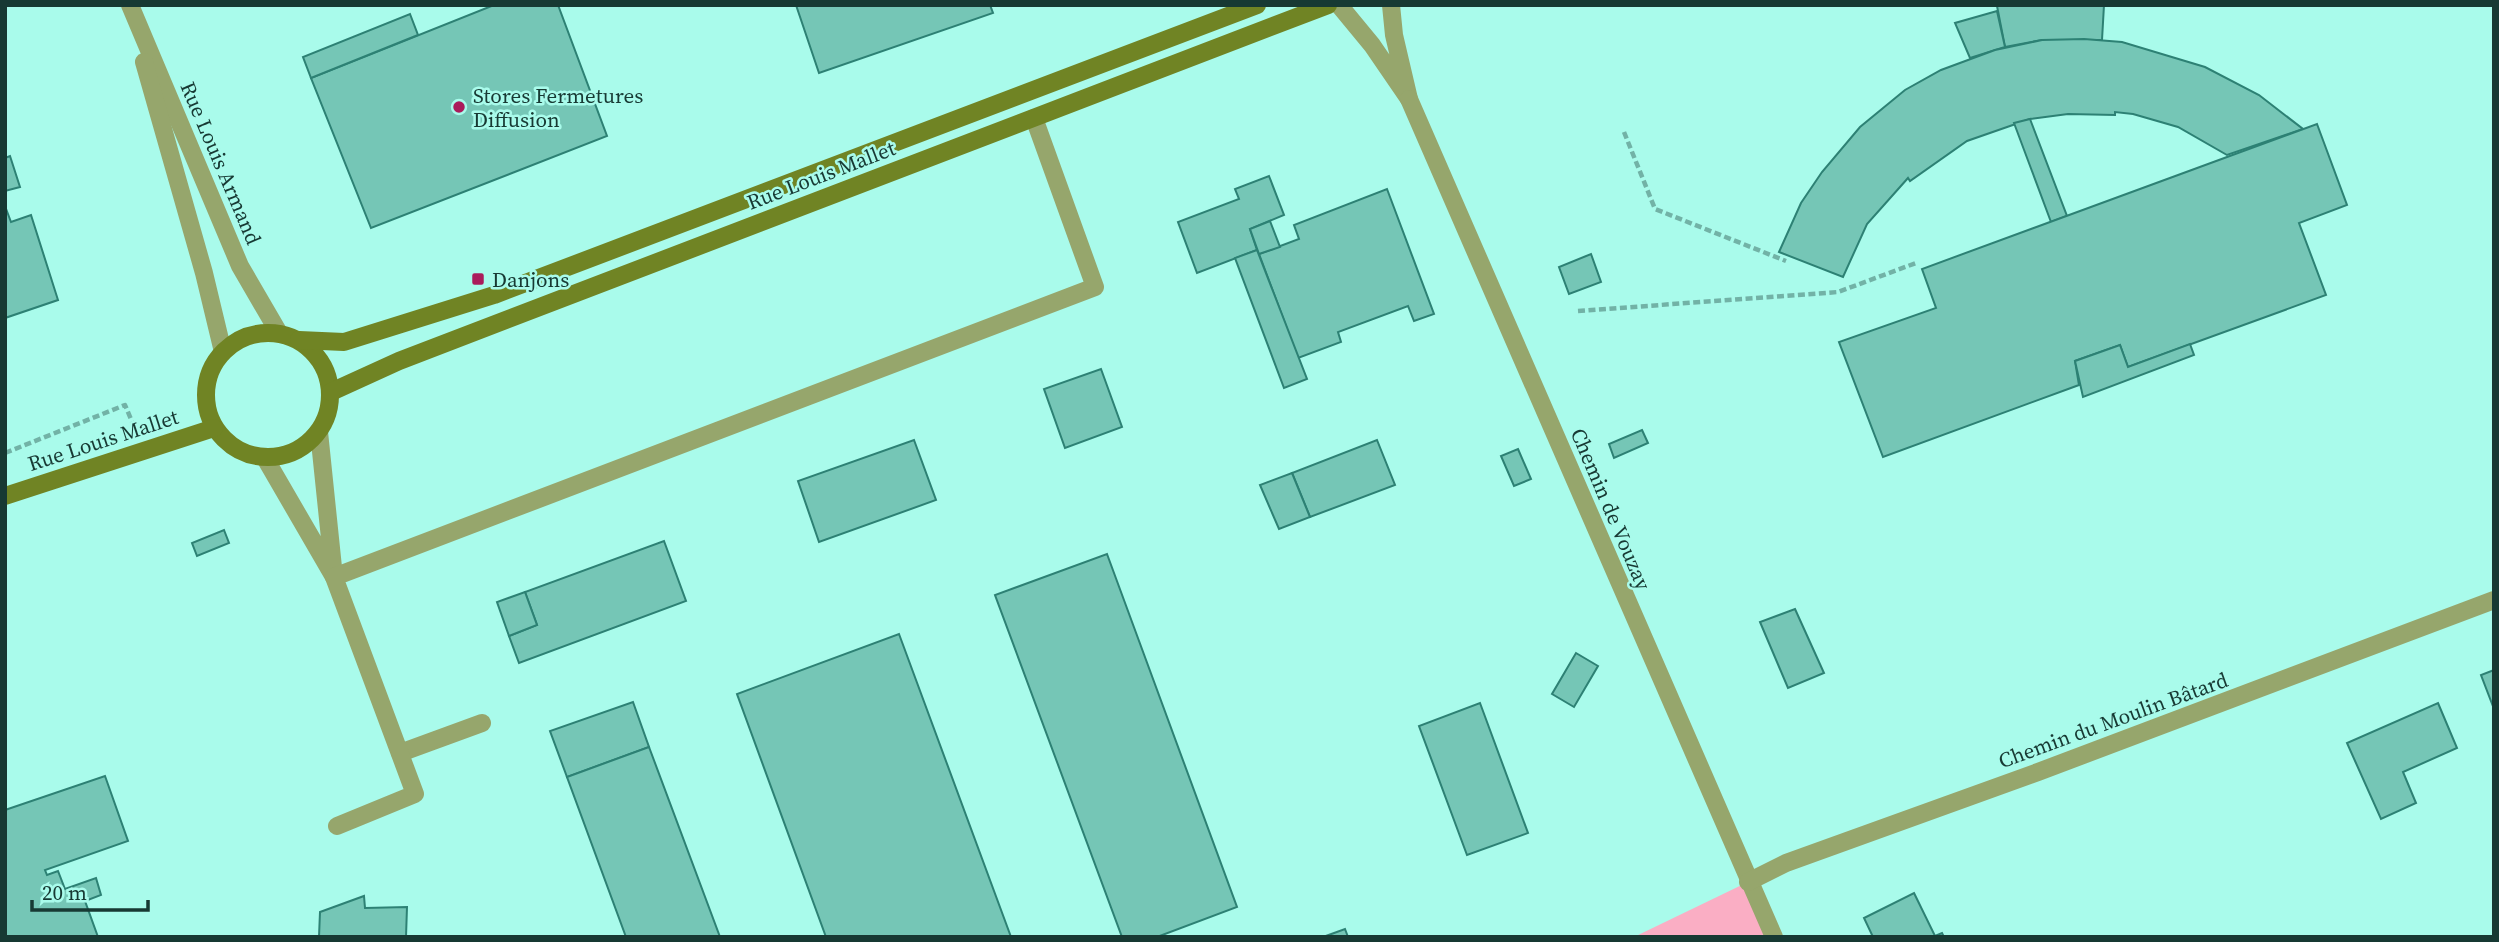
<svg xmlns="http://www.w3.org/2000/svg" width="2499" height="942" font-family="'Source Serif 4',serif">
	<rect width="100%" height="100%" fill="#a9fbeb"/>
	<polygon fill="#faaec4" points="1748,882 1774,937 1634,937"/>
	<g fill="#75c6b6" stroke="#2d8174" stroke-width="2">
		<polygon points="494,5 558,5 607,136 371,228 311,78"/>
		<polygon points="796,5 990,5 993,13 819,73"/>
		<polygon points="2104,5 2102,40 2042,40 2005,47 1997,6"/>
		<polygon points="1997,11 2005,47 1970,58 1955,23"/>
		<polygon points="410,14 418,35 311,78 303,57"/>
		<polygon points="2084,39 2122,42 2205,67 2259,95 2303,129 2227,155 2178,127 2133,114 2115,112 2115,115 2068,114 2030,119 1967,141 1910,181 1908,178 1867,224 1843,277 1779,252 1801,203 1822,172 1860,127 1905,90 1941,70 1995,50 2042,40"/>
		<polygon points="2030,119 2067,216 2051,222 2014,123"/>
		<polygon points="2317,124 2347,205 2299,223 2326,295 2128,367 2120,345 2075,361 2079,385 1883,457 1839,342 1936,308 1922,269"/>
		<polygon points="10,156 20,187 5,191 5,158"/>
		<polygon points="1269,176 1284,215 1250,229 1257,250 1197,273 1178,222 1239,199 1235,189"/>
		<polygon points="1387,189 1434,314 1414,321 1408,306 1338,332 1341,342 1298,358 1259,254 1299,239 1294,225"/>
		<polygon points="5,206 11,222 31,215 58,300 5,318"/>
		<polygon points="1270,221 1280,247 1259,254 1250,229"/>
		<polygon points="1257,250 1307,379 1284,388 1235,258"/>
		<polygon points="1591,254 1601,282 1569,294 1559,267"/>
		<polygon points="2190,344 2194,355 2083,397 2075,361 2120,345 2128,367"/>
		<polygon points="1101,369 1122,427 1065,448 1044,389"/>
		<polygon points="1642,430 1648,443 1614,458 1609,444"/>
		<polygon points="914,440 936,500 819,542 798,481"/>
		<polygon points="1377,440 1395,485 1310,517 1292,473"/>
		<polygon points="1518,449 1531,479 1514,486 1501,456"/>
		<polygon points="1292,473 1310,517 1279,529 1260,485"/>
		<polygon points="224,530 229,543 197,556 192,543"/>
		<polygon points="664,541 686,601 519,663 509,636 537,625 525,592"/>
		<polygon points="1107,554 1237,907 1157,937 1122,937 995,595"/>
		<polygon points="525,592 537,625 509,636 497,602"/>
		<polygon points="1795,609 1824,673 1788,688 1760,622"/>
		<polygon points="899,634 1011,937 826,937 737,694"/>
		<polygon points="1576,653 1598,666 1574,707 1552,694"/>
		<polygon points="2494,670 2494,709 2481,675"/>
		<polygon points="633,702 649,747 567,777 550,731"/>
		<polygon points="1480,703 1528,833 1467,855 1419,726"/>
		<polygon points="2438,703 2457,748 2403,772 2416,803 2381,819 2347,743"/>
		<polygon points="649,747 720,937 626,937 567,777"/>
		<polygon points="105,776 128,841 45,870 47,875 58,871 65,889 96,878 101,895 85,901 98,937 5,937 5,810"/>
		<polygon points="1914,893 1935,936 1942,933 1944,937 1873,937 1864,918"/>
		<polygon points="364,896 365,908 407,907 406,937 319,937 320,912"/>
		<polygon points="1345,929 1348,937 1323,937"/>
	</g>
	<g fill="none" stroke-linecap="round" stroke-linejoin="round">
		<g stroke="#72b2a6" stroke-width="4.5" stroke-dasharray="7 3.5" stroke-linecap="butt">
			<polyline points="1624,132 1655,209 1786,261"/>
			<polyline points="1578,311 1838,292 1916,263"/>
			<polyline points="5,453 125,405 133,424"/>
		</g>
		<g stroke="#96a66c" stroke-width="18">
			<polyline points="265,458 334,577 319,432"/>
			<polyline points="400,753 482,723"/>
			<polyline points="337,826 415,794 334,577 1095,287 1034,118"/>
		</g>
		<g stroke="#96a66c" stroke-width="18">
			<polyline points="130,5 240,266 279,333"/>
			<polyline points="1339,5 1372,45 1409,99 1394,35 1391,5"/>
			<polyline points="144,62 204,273 223,352"/>
			<polyline points="1409,99 1774,937"/>
			<polyline points="1748,882 1786,863 2038,772 2494,600"/>
		</g>
		<g stroke="#708424" stroke-width="18">
			<circle cx="268" cy="395" r="62"/>
			<polyline points="299,340 344,342 494,295 1257,5"/>
			<polyline points="331,392 399,361 1328,5"/>
			<polyline points="5,496 214,428"/>
		</g>
	</g>
	<g fill="#aa1c5b" stroke="#a9fbeb" stroke-width="2.5">
		<circle cx="459" cy="107" r="7"/>
		<rect x="471" y="272" width="14" height="14" rx="3.5"/>
	</g>
	<g text-anchor="middle" dominant-baseline="central" stroke-width="5" stroke-linejoin="round" paint-order="stroke">
		<g font-size="21" fill="#173933" stroke="#a9fbeb" text-anchor="start">
			<text x="473" y="95">Stores Fermetures<tspan x="473" dy="24">Diffusion</tspan></text>
			<text x="492" y="279">Danjons</text>
		</g>
		<g font-size="21" fill="#173933" stroke="#a9fbeb">
			<text transform="translate(221 163) rotate(67)">Rue Louis Armand</text>
			<text transform="translate(821 175) rotate(-21)">Rue Louis Mallet</text>
			<text transform="translate(103 440) rotate(-18)">Rue Louis Mallet</text>
			<text transform="translate(1611 509) rotate(67)">Chemin de Vouzay</text>
			<text transform="translate(2113 720) rotate(-20)">Chemin du Moulin Bâtard</text>
		</g>
	</g>
	<rect width="2499" height="942" fill="none" stroke="#173933" stroke-width="14"/>
	<path d="M32 900v10h116v-10" fill="none" stroke="#173933" stroke-width="3.5"/>
	<text x="42" y="900" font-size="21" fill="#173933" stroke="#a9fbeb" stroke-width="5" paint-order="stroke">20 m</text>
</svg>
